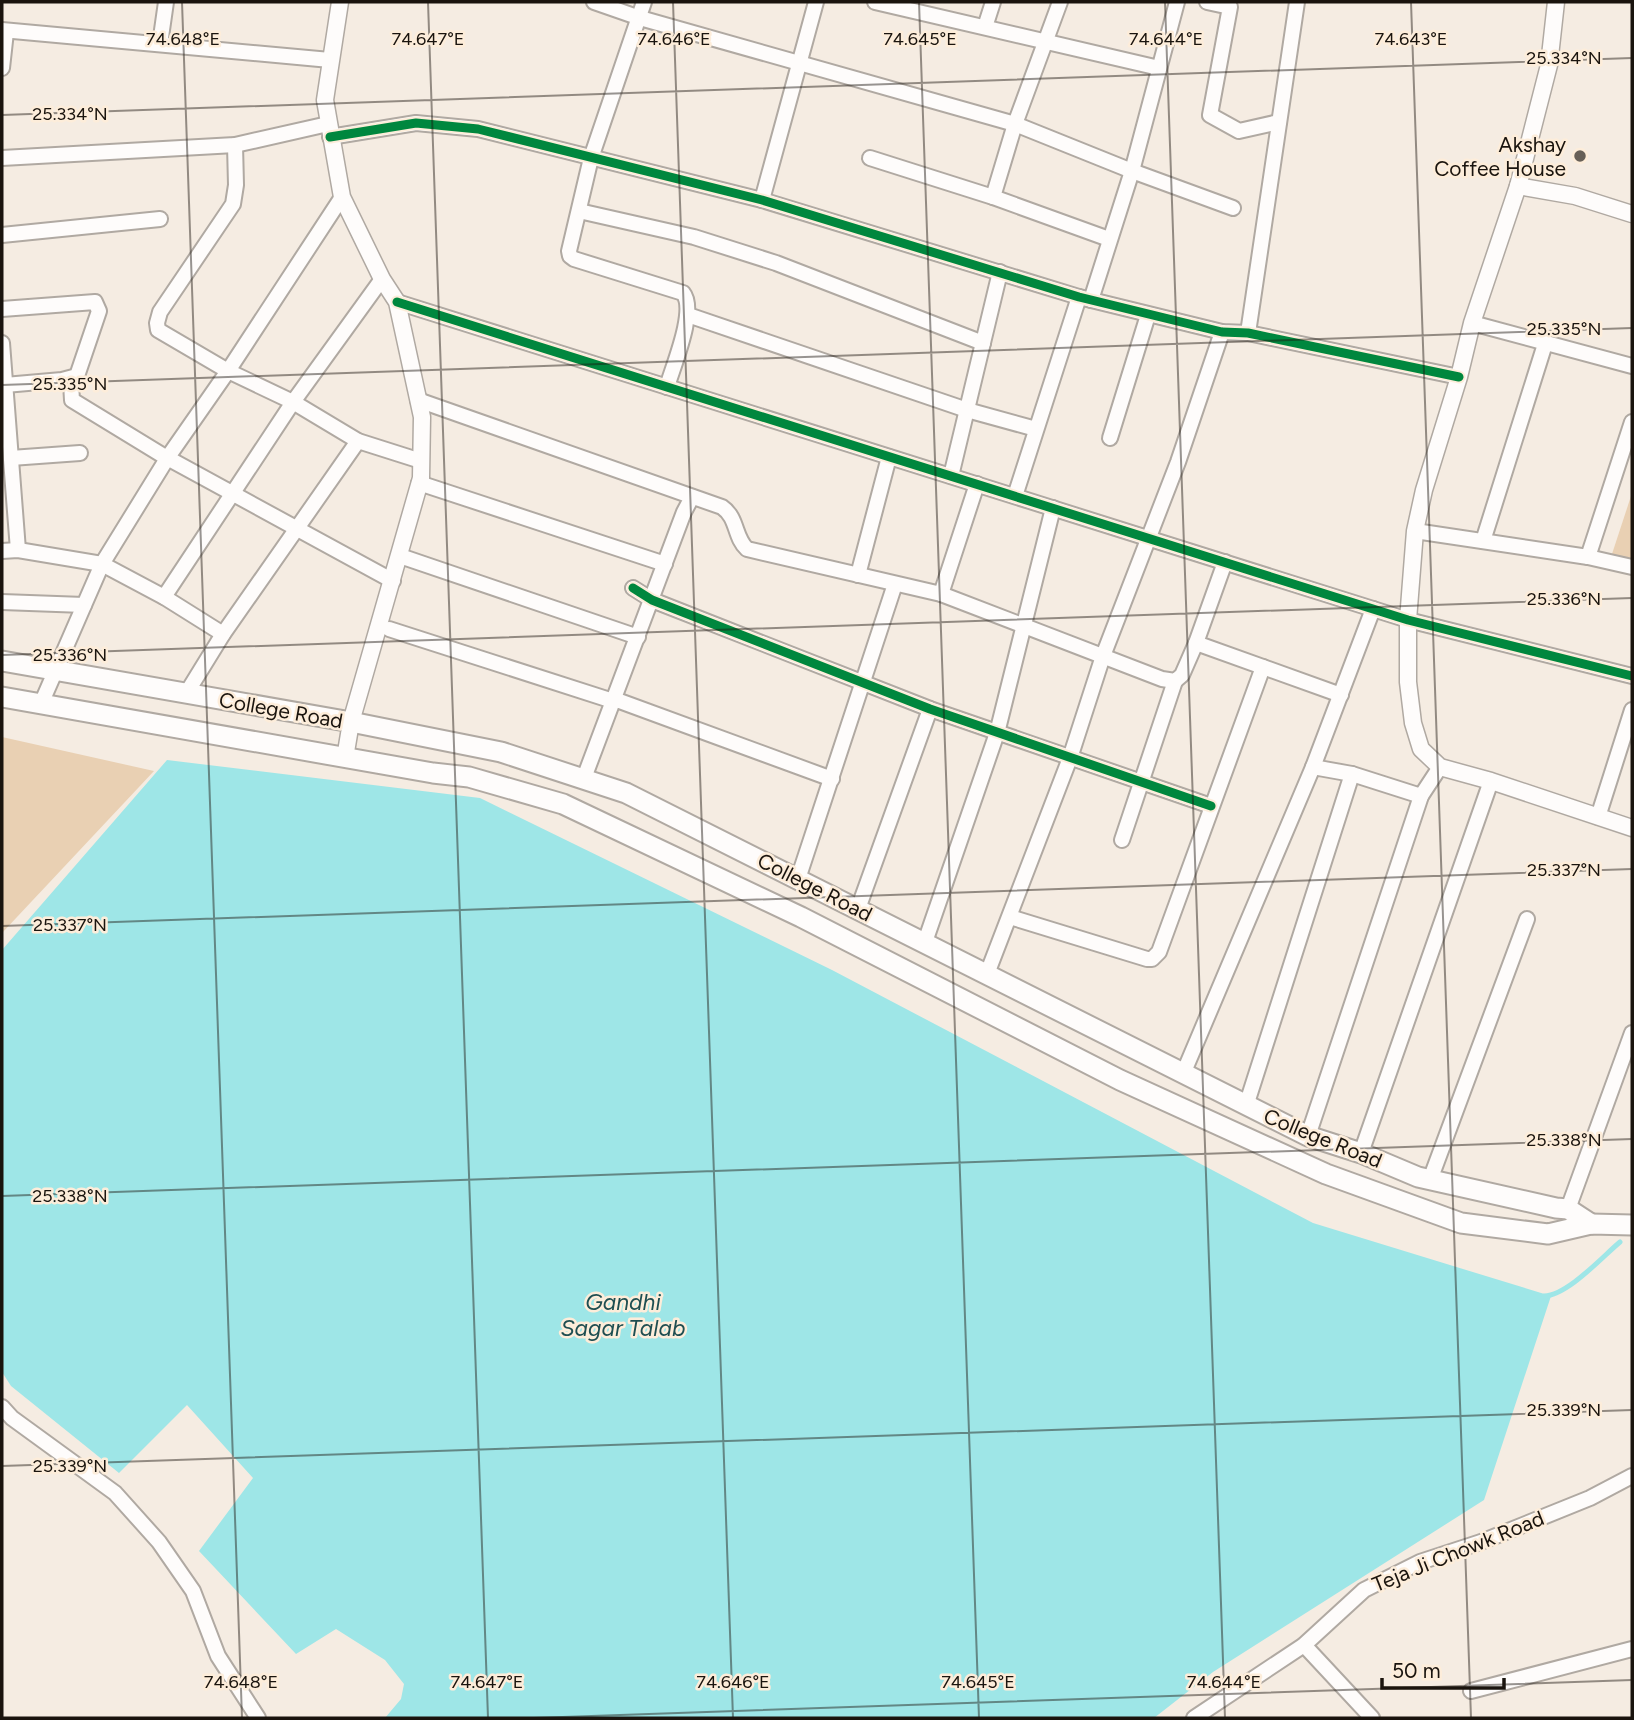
<svg xmlns="http://www.w3.org/2000/svg" width="1634" height="1720" font-family="Figtree,sans-serif">
	<rect width="100%" height="100%" fill="#f5ece2"/>
	<g fill="#e9d0b3">
		<polygon points="1632,493 1632,561 1611,557"/>
		<polygon points="2,737 154,771 2,933"/>
	</g>
	<polygon fill="#9ee6e7" points="167,760 480,798 832,970 1313,1223 1551,1296 1484,1500 1213,1672 1154,1718 385,1718 401,1699 404,1684 385,1660 336,1629 296,1654 199,1551 253,1478 187,1405 119,1473 11,1386 2,1372 2,950"/>
	<g fill="none" stroke-linecap="round" stroke-linejoin="round">
		<path stroke="#9ee6e7" stroke-width="5" d="M1544 1296C1568 1295 1602 1257 1620 1242"/>
		<defs>
			<g id="minor">
				<polyline points="594,2 640,18 1015,124 1132,171 1233,208"/>
				<path d="M644 2 591 158 569 251 570 256 574 259 683 293C697 310 673 366 667 387"/>
				<polyline points="875,2 1159,68"/>
				<polyline points="1060,2 1015,124 993,197 1109,239"/>
				<polyline points="1207,2 1230,7 1210,115 1239,131 1279,122"/>
				<polyline points="985,27 993,2"/>
				<polyline points="2,30 330,60"/>
				<polyline points="160,44 166,2"/>
				<polyline points="2,68 6,32"/>
				<polyline points="330,137 416,123 478,129 762,200 1079,297 1222,332 1248,333 1459,377"/>
				<polyline points="235,145 236,185 233,204 160,312 157,323 158,330 228,371 293,402 358,441 421,461"/>
				<polyline points="2,158 235,145 328,124"/>
				<polyline points="870,158 993,197"/>
				<polyline points="762,200 816,2"/>
				<polyline points="579,211 694,237 776,263 983,343"/>
				<polyline points="2,235 160,219"/>
				<polyline points="1091,300 1132,171 1177,2"/>
				<polyline points="397,302 1408,620 1632,676"/>
				<polyline points="2,309 95,302 99,311 77,376 62,380 5,385"/>
				<polyline points="688,315 967,410 1036,429"/>
				<polyline points="1472,323 1632,366"/>
				<polyline points="1248,333 1297,2"/>
				<polyline points="2,343 18,550"/>
				<polyline points="77,376 71,383 72,400 162,455 393,581"/>
				<path d="M418 400 722 507C738 518 734 537 747 549L941 594 1162 679 1175 681 1182 675 1196 643"/>
				<polyline points="1110,438 1148,315"/>
				<polyline points="11,458 80,453"/>
				<polyline points="951,476 1000,272"/>
				<polyline points="419,483 665,564"/>
				<polyline points="1015,496 1079,297"/>
				<polyline points="1415,531 1588,557 1632,567"/>
				<polyline points="1483,541 1545,344"/>
				<polyline points="2,551 18,550 102,564 164,597 223,634"/>
				<polyline points="400,556 638,637"/>
				<polyline points="1588,557 1632,422"/>
				<polyline points="1225,562 1196,643 1341,695"/>
				<polyline points="858,575 889,457"/>
				<polyline points="633,588 652,600 930,709 1211,806"/>
				<polyline points="941,594 977,484"/>
				<polyline points="164,597 293,402 382,279"/>
				<polyline points="2,602 84,605"/>
				<polyline points="389,629 613,701 614,699 832,779"/>
				<polyline points="186,694 223,634 358,441"/>
				<polyline points="41,704 102,564 168,457 228,371 342,197"/>
				<polyline points="1313,767 1373,609"/>
				<polyline points="584,778 684,512 692,497"/>
				<polyline points="1598,817 1632,710"/>
				<polyline points="1122,840 1175,681"/>
				<polyline points="798,879 895,584"/>
				<polyline points="858,909 930,709"/>
				<polyline points="1010,917 1147,959 1152,959 1159,952 1263,667"/>
				<polyline points="925,942 997,733 1053,508"/>
				<polyline points="987,974 1070,758 1103,656 1178,462 1222,332"/>
				<polyline points="1183,1074 1313,767 1352,774 1421,796"/>
				<polyline points="1246,1106 1352,774"/>
				<polyline points="1308,1136 1421,796 1440,767"/>
				<polyline points="1361,1153 1491,781"/>
				<polyline points="1430,1180 1527,919"/>
				<polyline points="1568,1209 1632,1033"/>
				<polyline points="2,1407 12,1418 115,1493 159,1542 193,1591 218,1656 258,1718"/>
				<polyline points="1304,1645 1372,1718"/>
				<polyline points="1471,1691 1632,1649"/>
				<polyline points="1194,1718 1304,1645 1364,1590 1420,1562 1481,1542 1590,1498 1632,1476"/>
			</g>
			<g id="tertiary">
				<polyline points="340,2 325,100 342,197 382,279 397,302 422,417 421,478 351,722 345,758"/>
				<polyline points="1556,2 1549,65 1518,186 1472,323 1459,377 1424,490 1415,531 1408,620 1408,682 1413,723 1421,749 1440,767 1491,781 1632,828"/>
				<polyline points="1518,186 1575,196 1632,214"/>
			</g>
			<g id="secondary">
				<polyline points="2,661 351,722 501,752 626,793 1308,1136 1361,1153 1418,1177 1556,1208 1568,1209 1591,1224"/>
				<polyline points="2,697 433,773 469,777 563,804 801,917 1120,1080 1326,1174 1461,1223 1548,1234 1591,1224 1632,1225"/>
			</g>
		</defs>
		<use href="#minor" stroke="#b0a9a2" stroke-width="18"/>
		<use href="#tertiary" stroke="#b0a9a2" stroke-width="19"/>
		<use href="#secondary" stroke="#b0a9a2" stroke-width="23"/>
		<use href="#minor" stroke="#fefcfb" stroke-width="14"/>
		<use href="#tertiary" stroke="#fefcfb" stroke-width="16"/>
		<use href="#secondary" stroke="#fefcfb" stroke-width="19"/>
		<defs>
			<g id="cycleway">
				<polyline points="330,137 416,123 478,129 762,200 1079,297 1222,332 1248,333 1459,377"/>
				<polyline points="397,302 1408,620 1632,676"/>
				<polyline points="633,588 652,600 930,709 1211,806"/>
			</g>
		</defs>
		<use href="#cycleway" stroke="#fdedda" stroke-width="13"/>
		<use href="#cycleway" stroke="#00873e" stroke-width="9"/>
	</g>
	<path fill="none" stroke="#1a140e" stroke-width="2" stroke-opacity="0.45" d="M182 2 242 1718M428 2 488 1718M673 2 733 1718M919 2 979 1718M1165 2 1225 1718M1411 2 1471 1718M2 115 1632 58M2 385 1632 328M2 655 1632 598M2 926 1632 869M2 1196 1632 1139M2 1466 1632 1410M534 1718 1632 1680"/>
	<circle fill="#676058" stroke="#fdedda" stroke-width="2.5" cx="1580" cy="156" r="7"/>
	<g text-anchor="middle" dominant-baseline="central" stroke-width="5" stroke-linejoin="round" paint-order="stroke">
		<g font-size="21" fill="#1a140e" stroke="#fdedda" text-anchor="end">
			<text x="1566" y="144">Akshay<tspan x="1566" dy="24">Coffee House</tspan></text>
		</g>
		<g font-size="21" fill="#1a140e" stroke="#fdedda">
			<text transform="translate(281 710) rotate(10)">College Road</text>
			<text transform="translate(815 887) rotate(27)">College Road</text>
			<text transform="translate(1323 1138) rotate(22)">College Road</text>
			<text transform="translate(1458 1551) rotate(-22)">Teja Ji Chowk Road</text>
		</g>
		<g font-size="23" font-style="italic" fill="#1e4e51" stroke="#fdedda">
			<text x="623" y="1302">Gandhi<tspan x="623" dy="26">Sagar Talab</tspan></text>
		</g>
	</g>
	<g font-size="18" text-anchor="middle" fill="#1a140e" stroke="#fdedda" stroke-width="5" stroke-linejoin="round" paint-order="stroke">
		<text x="183" y="45">74.648°E</text>
		<text x="428" y="45">74.647°E</text>
		<text x="674" y="45">74.646°E</text>
		<text x="920" y="45">74.645°E</text>
		<text x="1166" y="45">74.644°E</text>
		<text x="1411" y="45">74.643°E</text>
		<text x="1564" y="64">25.334°N</text>
		<text x="70" y="120">25.334°N</text>
		<text x="1564" y="335">25.335°N</text>
		<text x="70" y="390">25.335°N</text>
		<text x="1564" y="605">25.336°N</text>
		<text x="70" y="661">25.336°N</text>
		<text x="1564" y="876">25.337°N</text>
		<text x="70" y="931">25.337°N</text>
		<text x="1564" y="1146">25.338°N</text>
		<text x="70" y="1202">25.338°N</text>
		<text x="1564" y="1416">25.339°N</text>
		<text x="70" y="1472">25.339°N</text>
		<text x="241" y="1688">74.648°E</text>
		<text x="487" y="1688">74.647°E</text>
		<text x="733" y="1688">74.646°E</text>
		<text x="978" y="1688">74.645°E</text>
		<text x="1224" y="1688">74.644°E</text>
	</g>
	<rect width="1634" height="1720" fill="none" stroke="#1a140e" stroke-width="7"/>
	<path d="M1382 1678v10h122v-10" fill="none" stroke="#1a140e" stroke-width="3.5"/>
	<text x="1392" y="1678" font-size="21" fill="#1a140e" stroke="#fdedda" stroke-width="5" paint-order="stroke">50 m</text>
</svg>
